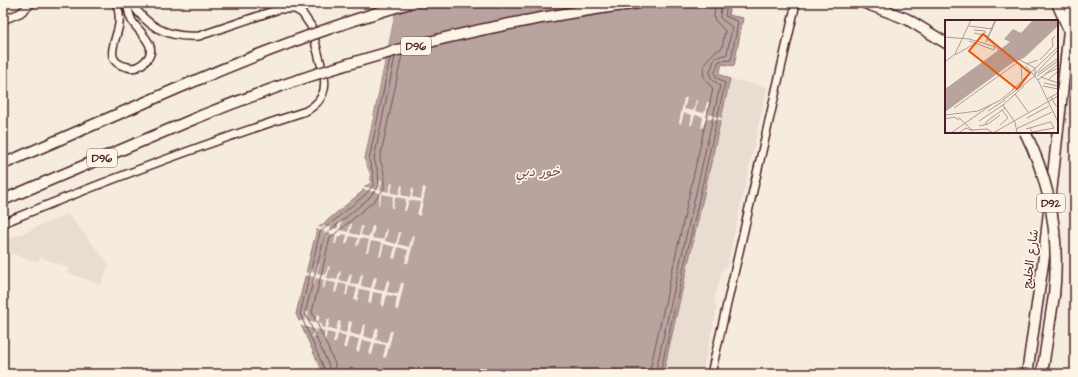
<svg xmlns="http://www.w3.org/2000/svg" width="1078" height="377" font-family="'Architects Daughter','Playpen Sans Arabic',sans-serif">
	<rect width="100%" height="100%" fill="#f5ecde"/>
	<filter id="ink" filterUnits="userSpaceOnUse"><feTurbulence type="fractalNoise" baseFrequency=".025" numOctaves="2"/><feDisplacementMap in="SourceGraphic" scale="8" xChannelSelector="R" yChannelSelector="G"/><feConvolveMatrix kernelMatrix="1 2 1 2 8 2 1 2 1" color-interpolation-filters="sRGB"/></filter>
	<g filter="url(#ink)">
		<g fill="#e8ddd0">
			<polygon points="730,79 767,87 727,266 722,270 714,301 717,308 702,374 663,374"/>
			<polygon points="68,214 109,264 101,285 68,273 69,268 40,257 38,262 3,251 4,241"/>
		</g>
		<polygon fill="#b8a39e" stroke="#8c6e70" points="397,3 731,3 728,15 743,18 734,66 722,64 719,74 730,79 663,374 320,374 321,369 296,314 317,229 363,191 364,186 368,185 370,174 364,161"/>
		<g fill="#f5ecde">
			<polygon points="395,3 397,3 364,160 370,174 370,183 364,186 364,184 368,182 362,160"/>
			<polygon points="684,98 687,98 684,109 693,111 696,100 698,100 695,111 704,113 707,102 709,102 707,114 722,118 721,120 706,118 703,128 701,128 703,117 695,115 692,125 690,125 692,115 684,113 681,124 679,123"/>
			<polygon points="380,180 382,181 380,190 389,192 391,183 393,183 391,193 399,194 401,185 403,186 401,195 410,197 412,188 414,188 412,197 421,199 423,187 426,188 420,216 417,215 420,202 409,200 406,211 404,211 406,199 395,197 393,208 391,208 393,196 382,194 379,205 378,205 380,193 362,189 362,186 378,190"/>
			<polygon points="340,221 342,221 340,230 348,232 350,224 352,224 350,233 359,235 361,226 363,227 361,235 369,237 372,226 375,226 372,238 383,240 386,229 388,230 385,241 396,244 399,232 401,233 398,244 409,247 412,235 415,236 408,263 405,263 408,250 398,247 395,259 392,258 395,247 384,244 381,257 379,256 382,243 371,241 368,252 366,252 369,240 360,238 358,246 356,246 358,238 350,236 347,244 345,244 347,235 342,234 342,236 338,236 336,244 334,244 336,235 328,233 325,242 323,241 325,232 316,229 317,227 322,228 323,226 337,229"/>
			<polygon points="317,264 319,264 317,273 326,275 328,266 330,267 327,278 337,280 339,271 341,272 339,280 347,282 350,273 352,274 350,283 358,285 361,274 363,274 361,286 371,288 374,277 377,278 374,289 384,291 387,280 390,280 387,292 398,294 401,283 404,283 398,310 395,309 397,297 387,295 384,307 381,306 383,294 373,292 371,304 368,303 370,291 360,289 357,301 354,300 357,288 349,286 347,295 345,295 347,285 339,283 336,293 334,292 336,283 326,281 324,289 322,289 324,280 316,278 313,286 312,286 314,277 303,275 304,272 308,273 308,271 315,272"/>
			<polygon points="307,312 309,312 307,321 315,323 317,314 320,315 318,323 321,324 321,327 325,328 327,319 330,319 328,328 336,330 338,321 341,322 339,331 346,333 349,321 352,322 350,333 360,336 363,324 366,325 363,336 373,339 376,328 379,328 376,340 387,342 390,331 393,331 386,358 383,357 386,345 375,343 372,355 369,354 372,342 362,340 359,352 356,351 359,339 349,337 346,348 343,348 346,336 338,334 336,343 333,343 335,334 327,332 325,341 323,340 325,331 316,329 314,337 312,337 314,329 298,325 297,322 305,320"/>
		</g>
		<g fill="none" stroke-linecap="round" stroke-linejoin="round">
			<g stroke="#765459" stroke-width="1">
				<polyline points="324,374 324,368 300,314 320,232 366,194 374,184 373,173 369,160 390,59"/>
				<polyline points="329,374 329,366 305,313 325,235 369,198 379,186 378,172 374,159 395,57"/>
				<polyline points="335,374 335,364 312,312 330,238 373,202 384,189 384,172 380,159 402,55"/>
				<path d="M649 374 713 89C711 86 707 83 705 79 699 65 711 53 722 48L725 31 714 19 715 3"/>
				<polyline points="655,374 720,86 711,78 710,71 715,58 727,54 732,27 720,18 721,3"/>
				<polyline points="660,374 725,83 716,77 715,72 719,61 731,60 738,23 737,21 725,16 727,3"/>
			</g>
			<defs>
				<g id="minor">
					<path d="M116 3C119 10 120 17 119 24 117 40 101 62 128 67 133 69 138 67 142 64 163 48 140 34 132 21 129 15 128 9 127 3"/>
					<polyline points="3,20 20,13 32,3"/>
					<path d="M3 223C103 182 203 144 306 111 320 103 327 93 324 76L311 26 302 13 295 9H279L199 36C170 38 147 28 132 3"/>
					<polyline points="711,374 796,3"/>
				</g>
				<g id="primary">
					<polyline points="865,3 907,19 946,43"/>
					<polyline points="1057,3 1068,28"/>
					<polyline points="3,164 183,86"/>
					<polyline points="3,200 201,116"/>
					<polyline points="1027,374 1044,256 1072,3"/>
					<polyline points="1042,374 1054,295"/>
				</g>
			</defs>
			<use href="#minor" stroke="#4a1f2b" stroke-width="10"/>
			<use href="#primary" stroke="#4a1f2b" stroke-width="13"/>
			<use href="#minor" stroke="#fcf5e5" stroke-width="7"/>
			<use href="#primary" stroke="#fcf5e5" stroke-width="10"/>
			<defs>
				<g id="primary-bridge">
					<path d="M183 86C257 54 332 25 410 3"/>
					<path d="M201 116C341 59 489 22 639 3"/>
					<path d="M1025 132C1051 184 1060 238 1054 295"/>
				</g>
			</defs>
			<use href="#primary-bridge" stroke="#4a1f2b" stroke-width="13" stroke-linecap="butt"/>
			<use href="#primary-bridge" stroke="#fcf5e5" stroke-width="10"/>
		</g>
	</g>
	<g text-anchor="middle" dominant-baseline="central" stroke-width="3.5" stroke-linejoin="round" paint-order="stroke">
		<g fill="#fcf5e5" stroke="#7f5f63" stroke-width="1">
			<rect x="401" y="37" width="30" height="18" rx="3"/>
			<rect x="87" y="149" width="30" height="18" rx="3"/>
			<rect x="1037" y="194" width="28" height="18" rx="3"/>
		</g>
		<g font-size="11" font-weight="bold" fill="#4a1f2b">
			<text x="416" y="46">D96</text>
			<text x="102" y="158">D96</text>
			<text x="1051" y="203">D92</text>
		</g>
		<g font-size="12" fill="#4a1f2b" stroke="#fcf5e5">
			<text transform="translate(1031 259) rotate(-83)">شارع الخليج</text>
		</g>
		<g font-size="13" font-style="italic" fill="#704d53" stroke="#fcf5e5">
			<text x="538" y="172">خور دبي</text>
		</g>
	</g>
	<g transform="translate(945 20)">
		<rect width="113" height="113" fill="#f5ecde"/>
		<path d="M88 0H113V6L79 38 67 43 0 92V69L65 22 59 19 68 9 76 13Z" fill="#b8a39e"/>
		<path fill="none" stroke="#b19a96" stroke-width="1" d="M50 0 41 22 51 0M24 6 48 9M29 10 40 11V14M29 13 43 16M0 17 24 19 48 26 90 48V56L58 80M24 21 49 30 50 25 43 20M52 30 76 45 77 60M10 35 29 24M95 40 108 26 107 19 110 16M0 42 10 34 26 0M81 44 93 40M81 46 93 60 113 102M93 53 113 38M90 54 113 30M100 54 113 48M92 56 113 41M96 57 113 63M93 60 113 44M103 60 113 51M99 63 113 66M98 66 113 69M67 70 113 27M70 74 83 92M106 77 111 86 113 85M102 79 113 73M58 85 70 102 72 113M58 85 79 66M9 88 73 42M43 91 60 80M0 95 33 91 54 81 69 69M13 97 27 110 42 109 48 113M82 98 104 86M0 99 9 97 14 100M34 101 58 85M41 105V102L60 88M55 105 63 98 57 90M34 106 43 104 55 95M71 109 107 92M81 109 105 102H106L109 108 87 112 85 108M6 113 46 85M14 113 21 108 28 111M48 113 113 76"/>
		<path fill="#e8590c" fill-opacity="0.15" stroke="#e8590c" stroke-width="2" d="M38 14 85 53 72 69 24 31Z"/>
		<rect width="113" height="113" fill="none" stroke="#4a1f2b" stroke-width="2"/>
	</g>
	<rect width="1078" height="377" fill="none" stroke="#fcf5e5" stroke-width="16"/>
	<rect x="8" y="8" width="1062" height="361" fill="none" stroke="#4a1f2b" stroke-width="1.5" filter="url(#ink)"/>
</svg>
